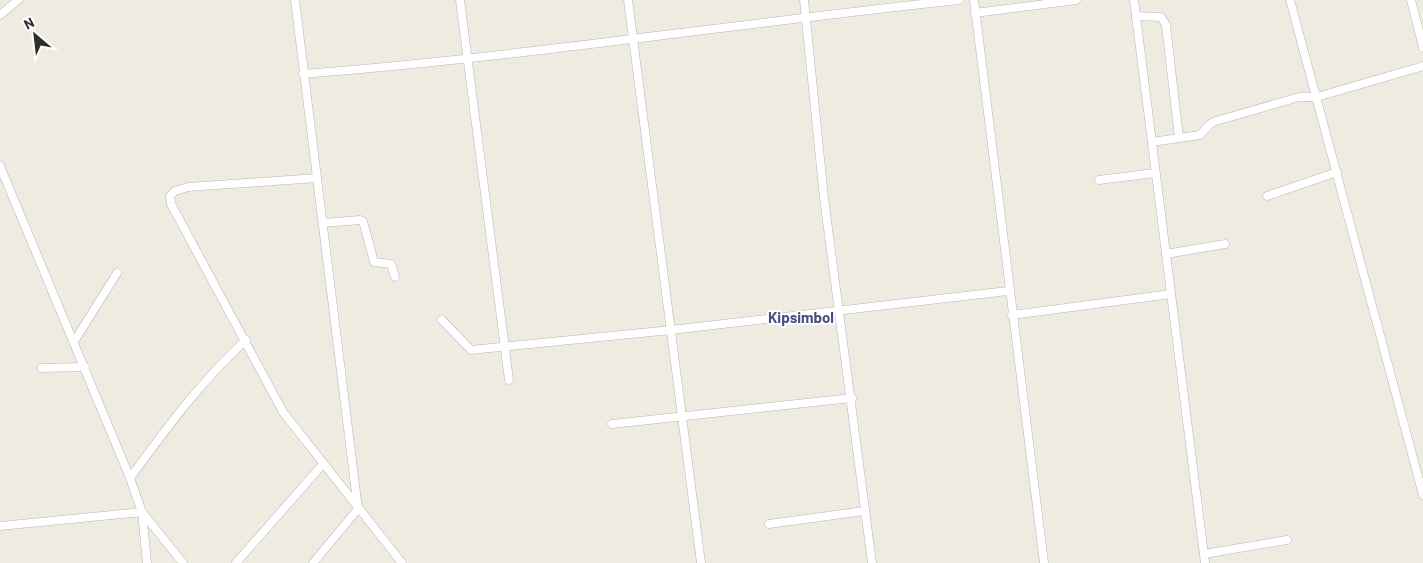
<svg xmlns="http://www.w3.org/2000/svg" width="1423" height="563" font-family="Barlow,sans-serif">
	<rect width="100%" height="100%" fill="#f0ebe0"/>
	<g fill="none" stroke-linecap="round" stroke-linejoin="round">
		<defs>
			<g id="minor">
				<polyline points="295,0 358,509 313,563"/>
				<polyline points="460,0 509,380"/>
				<polyline points="628,0 701,563"/>
				<polyline points="804,0 824,198 872,563"/>
				<polyline points="974,0 1044,563"/>
				<polyline points="1134,0 1205,563"/>
				<polyline points="1290,0 1423,495"/>
				<polyline points="1411,0 1423,47"/>
				<polyline points="975,13 1076,0"/>
				<polyline points="0,15 18,0"/>
				<polyline points="1136,16 1161,17 1166,25 1179,138 1152,142"/>
				<path d="M303 74C522 57 740 23 959 0"/>
				<polyline points="1179,138 1200,135 1210,124 1216,121 1299,97 1317,97 1423,66"/>
				<polyline points="0,166 130,478 142,512 147,563"/>
				<polyline points="317,178 188,187 175,191 170,196 171,204 283,412 402,563"/>
				<polyline points="1099,180 1155,173"/>
				<polyline points="1267,196 1337,172"/>
				<polyline points="323,223 360,220 363,221 374,262 391,264 395,277"/>
				<polyline points="1166,254 1225,244"/>
				<polyline points="1012,315 1171,294"/>
				<polyline points="442,320 471,350 671,330 1008,291"/>
				<polyline points="75,340 117,273"/>
				<polyline points="42,368 85,367"/>
				<polyline points="612,424 852,398"/>
				<path d="M130 478C166 429 201 381 246 340"/>
				<polyline points="769,524 864,511"/>
				<polyline points="0,526 142,512 183,563"/>
				<polyline points="1204,554 1287,540"/>
				<polyline points="236,563 323,464"/>
			</g>
		</defs>
		<use href="#minor" stroke="#b4b4c2" stroke-width="9"/>
		<use href="#minor" stroke="#fff" stroke-width="8"/>
	</g>
	<g text-anchor="middle" dominant-baseline="central" stroke-width="4" stroke-linejoin="round" paint-order="stroke">
		<g font-size="15" font-weight="bold" fill="#4a4c82" stroke="#fff">
			<text x="801" y="317">Kipsimbol</text>
		</g>
	</g>
	<g transform="translate(35 35) rotate(332)" stroke="#ffffff" stroke-width="4" paint-order="stroke">
	<path d="M0-4L9 19L0 12L-9 19Z" fill="#2e2e2e"/>
	<text y="-8" font-size="14" font-weight="bold" text-anchor="middle" fill="#2e2e2e">N</text>
	</g>
</svg>
